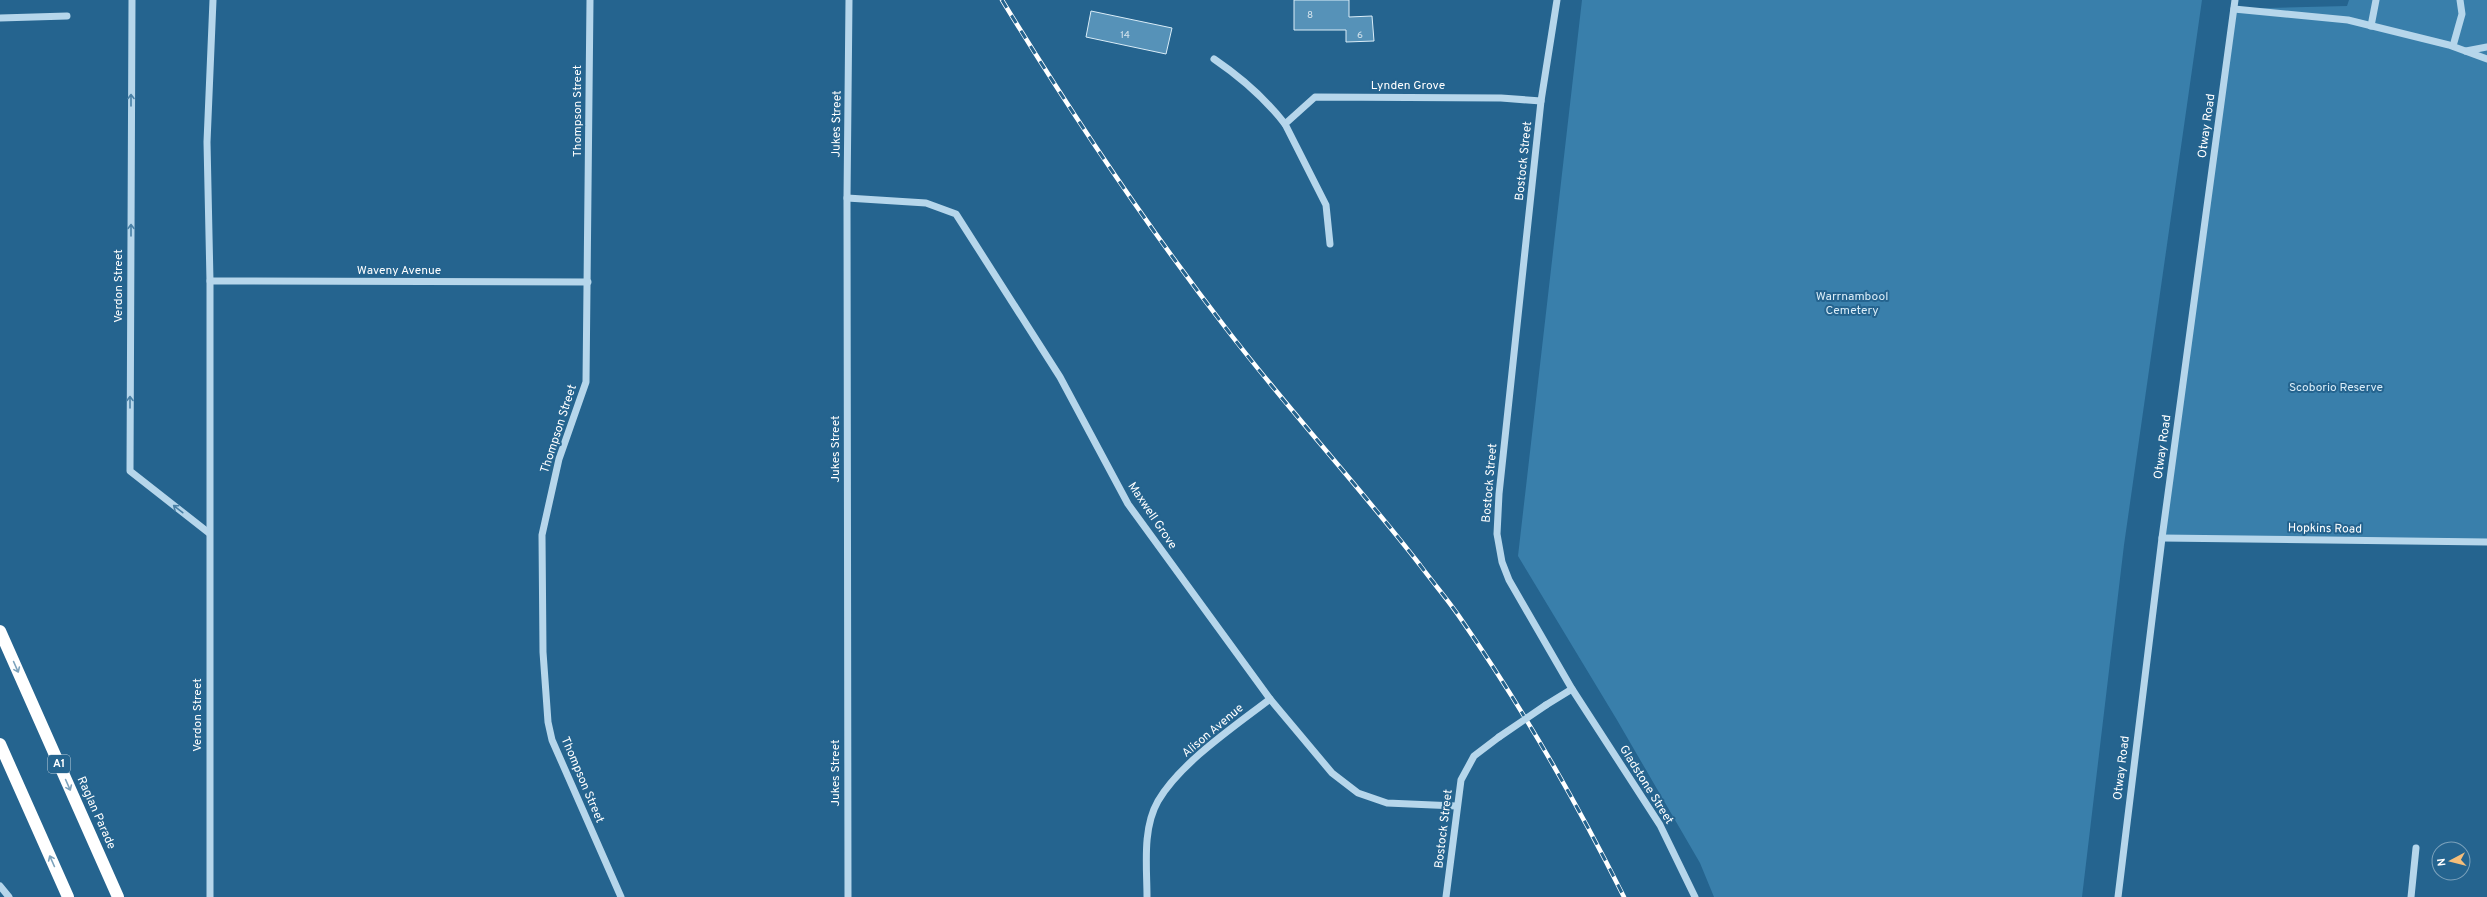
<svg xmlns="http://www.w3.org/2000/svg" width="2487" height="897" font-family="Overpass,sans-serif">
	<rect width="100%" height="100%" fill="#25648f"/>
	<g fill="#397fab">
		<polygon points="1582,0 2202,0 2124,545 2082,897 1714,897 1700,863 1617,720 1518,556"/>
		<polygon points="2349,0 2487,0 2487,542 2162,538 2234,9 2347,6"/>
	</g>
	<g fill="#5692b8" stroke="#daedf8">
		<polygon points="1294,0 1349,0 1349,17 1372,16 1374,41 1346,42 1346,30 1294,30"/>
		<polygon points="1091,11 1172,28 1166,54 1086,37"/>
	</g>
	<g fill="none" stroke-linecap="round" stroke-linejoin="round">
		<g stroke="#b6d6eb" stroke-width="7">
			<polyline points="132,0 130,471 209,533"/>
			<polyline points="590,0 586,382 559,459 542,535 543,652 548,722 552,740 621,897"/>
			<polyline points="1557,0 1541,101 1499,494 1497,534 1502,562 1509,580 1572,689 1660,825 1695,897"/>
			<polyline points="2234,9 2348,20 2449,45 2487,59"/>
			<polyline points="0,18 67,16"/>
			<polyline points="2371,26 2376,0"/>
			<polyline points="2453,46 2462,14 2460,0"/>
			<polyline points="2466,51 2487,47"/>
			<path d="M1214 59C1242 78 1264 97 1285 124"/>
			<polyline points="847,198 926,203 956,214 1060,377 1128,504 1270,699 1332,773 1358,793 1387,803 1456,806"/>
			<polyline points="1330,244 1326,205 1285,124 1315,97 1501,98 1541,101"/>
			<polyline points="210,281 588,282"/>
			<polyline points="2162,538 2487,542"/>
			<polyline points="1546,705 1572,689"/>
			<polyline points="0,886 9,897"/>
			<polyline points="210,897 210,281 207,142 213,0"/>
			<polyline points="848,897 847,198 849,0"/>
			<path d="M1147 897C1147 867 1142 829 1158 801 1180 763 1235 726 1270 699"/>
			<polyline points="1446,897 1461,780 1474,756 1499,737"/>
			<polyline points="2118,897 2162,538 2235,0"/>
			<polyline points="2411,897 2416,848"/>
		</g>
		<g stroke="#fff" stroke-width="12">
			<polyline points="0,631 118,897"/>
			<polyline points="0,744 68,897"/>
		</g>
		<defs>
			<path id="rail" d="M1002 0C1071 113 1144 222 1225 327 1287 408 1357 484 1420 565 1434 584 1450 602 1463 622 1523 709 1577 803 1624 897"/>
		</defs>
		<use href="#rail" stroke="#fff" stroke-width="4.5"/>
		<use href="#rail" stroke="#25648f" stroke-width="3" stroke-dasharray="9" stroke-linecap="butt"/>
		<polyline stroke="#b6d6eb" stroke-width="7" points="1499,737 1546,705"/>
	</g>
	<defs><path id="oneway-shaft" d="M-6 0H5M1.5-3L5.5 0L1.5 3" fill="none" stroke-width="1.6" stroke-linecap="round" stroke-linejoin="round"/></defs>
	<g stroke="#4980a6">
		<use href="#oneway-shaft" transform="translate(131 100) rotate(-90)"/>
		<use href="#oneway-shaft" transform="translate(131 230) rotate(-90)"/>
		<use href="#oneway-shaft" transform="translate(130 402) rotate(-90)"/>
		<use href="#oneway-shaft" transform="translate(178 509) rotate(-142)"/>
	</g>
	<g stroke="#7ca2bc">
		<use href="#oneway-shaft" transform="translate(16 667) rotate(66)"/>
		<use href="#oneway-shaft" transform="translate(68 785) rotate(66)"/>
		<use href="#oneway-shaft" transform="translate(52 861) rotate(-114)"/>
	</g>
	<g text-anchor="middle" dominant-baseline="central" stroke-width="4" stroke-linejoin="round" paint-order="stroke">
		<g font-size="10" fill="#d5e4ed">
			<text x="1310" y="15">8</text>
			<text x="1125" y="35">14</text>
			<text x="1360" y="35">6</text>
		</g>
		<rect fill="#25648f" stroke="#bed0dd" stroke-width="1" x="48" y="755" width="22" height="18" rx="3"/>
		<g font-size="11" font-weight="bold" fill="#fff">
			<text x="59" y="764">A1</text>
		</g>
		<g font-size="12" fill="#fff" stroke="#25648f">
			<text x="1408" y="86">Lynden Grove</text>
			<text transform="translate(578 111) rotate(-90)">Thompson Street</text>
			<text transform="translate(837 124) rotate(-89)">Jukes Street</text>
			<text transform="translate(2207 126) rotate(-82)">Otway Road</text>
			<text transform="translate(1524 161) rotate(-84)">Bostock Street</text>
			<text x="399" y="271">Waveny Avenue</text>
			<text transform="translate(119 286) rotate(-90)">Verdon Street</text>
			<text transform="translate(559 429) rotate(-72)">Thompson Street</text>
			<text transform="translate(2163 447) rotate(-82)">Otway Road</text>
			<text transform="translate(836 449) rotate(-90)">Jukes Street</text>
			<text transform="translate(1490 483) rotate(-85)">Bostock Street</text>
			<text transform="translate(1152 516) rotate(56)">Maxwell Grove</text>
			<text transform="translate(2325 529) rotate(1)">Hopkins Road</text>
			<text transform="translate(198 715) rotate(-90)">Verdon Street</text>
			<text transform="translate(1213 731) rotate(-40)">Alison Avenue</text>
			<text transform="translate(2122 768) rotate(-83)">Otway Road</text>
			<text transform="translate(836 773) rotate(-90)">Jukes Street</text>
			<text transform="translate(582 780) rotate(67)">Thompson Street</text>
			<text transform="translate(1646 785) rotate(58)">Gladstone Street</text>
			<text transform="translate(96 813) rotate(66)">Raglan Parade</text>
			<text transform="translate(1444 829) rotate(-83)">Bostock Street</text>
		</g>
		<g font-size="12" fill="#daedf8" stroke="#25648f">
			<text x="1852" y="297">Warrnambool<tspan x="1852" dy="14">Cemetery</tspan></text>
			<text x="2336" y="388">Scoborio Reserve</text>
		</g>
	</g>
	<g transform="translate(2451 861) rotate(263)"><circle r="19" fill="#25648f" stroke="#7ca2bc"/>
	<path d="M0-3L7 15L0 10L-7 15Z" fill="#f5be7a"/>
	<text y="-6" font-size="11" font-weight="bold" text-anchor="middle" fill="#ffffff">N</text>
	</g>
</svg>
